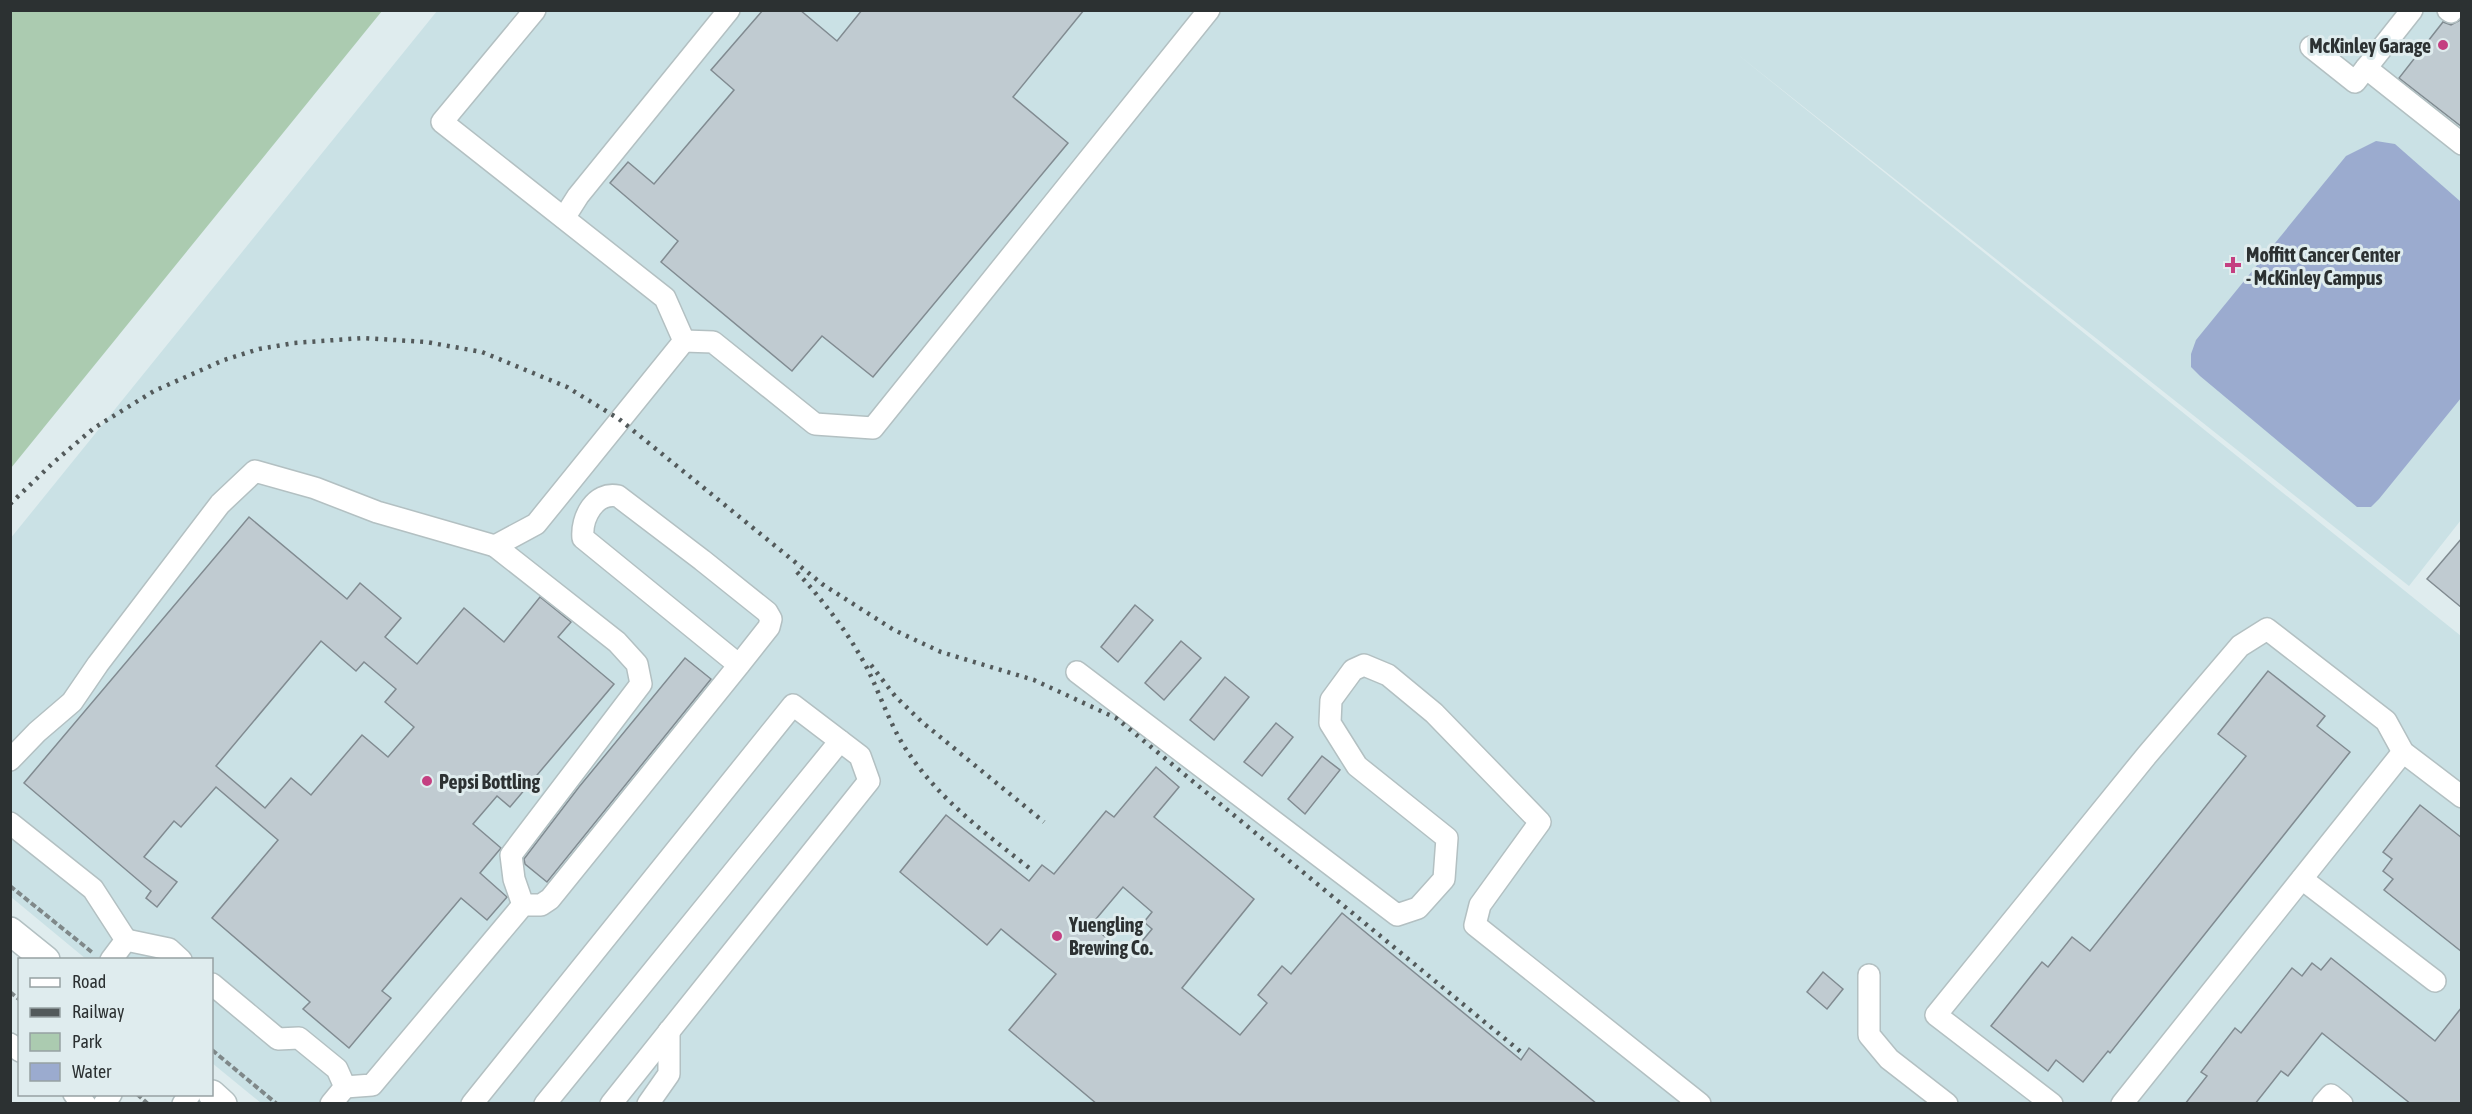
<svg xmlns="http://www.w3.org/2000/svg" width="2472" height="1114" font-family="'Asap Condensed',sans-serif">
	<rect width="100%" height="100%" fill="#dfecee"/>
	<polygon fill="#cae1e5" points="437,11 2461,11 2461,520 2409,586 1737,54 2461,636 2461,1103 261,1103 212,1063 212,960 86,959 11,897 10,539"/>
	<polygon fill="#abcbb0" points="11,10 382,11 11,468 10,11"/>
	<polygon fill="#9babcf" points="2376,141 2395,144 2461,202 2461,398 2379,499 2371,507 2357,507 2200,376 2191,367 2191,354 2196,340 2346,156"/>
	<g fill="#c0cbd1" stroke="#818b91" stroke-width="1.5" fill-rule="evenodd">
		<polygon points="763,10 800,10 837,41 862,10 1084,10 1013,97 1068,143 873,377 822,336 792,371 661,262 678,241 610,183 628,162 654,184 734,90 711,70"/>
		<polygon points="2462,19 2462,127 2399,78 2443,22 2451,25"/>
		<path d="M249 517 347 599 360 583 401 618 385 637 417 664 464 608 504 642 540 597 571 622 558 637 614 684 510 807 497 796 473 824 501 848 480 873 507 897 487 920 461 898 382 991 391 998 349 1048 303 1009 310 1002 212 918 278 840 216 787 181 827 174 821 144 857 177 882 157 907 146 898 151 891 24 783ZM321 641 356 671 364 662 396 689 385 702 414 727 388 757 362 735 311 795 291 778 265 808 216 766Z"/>
		<polygon points="2462,538 2462,608 2427,579"/>
		<polygon points="1135,605 1153,620 1118,662 1101,647"/>
		<polygon points="1181,641 1201,658 1164,700 1145,683"/>
		<polygon points="685,658 711,679 547,882 525,864 524,859 579,787"/>
		<polygon points="2268,671 2325,716 2317,726 2350,752 2110,1053 2108,1051 2083,1082 2056,1060 2048,1071 1991,1026 2042,962 2048,967 2072,937 2090,951 2246,756 2218,734"/>
		<polygon points="1225,677 1249,697 1214,740 1190,720"/>
		<polygon points="1276,723 1293,737 1262,776 1244,762"/>
		<polygon points="1322,756 1340,770 1305,814 1288,799"/>
		<path d="M1156 767 1179 787 1154 817 1254 899 1182 988 1240 1035 1267 1003 1258 995 1282 966 1291 974 1342 913 1521 1060 1529 1048 1597 1104H1097L1009 1030 1056 974 1001 929 987 945 900 872 946 815 1029 881 1042 865 1054 874 1106 811 1114 817ZM1123 887 1152 912 1144 922 1152 929 1129 957 1091 925Z"/>
		<polygon points="2420,805 2462,838 2462,952 2384,890 2393,879 2383,871 2392,859 2383,852"/>
		<polygon points="2331,958 2435,1041 2462,1007 2462,1104 2411,1104 2322,1033 2288,1076 2281,1071 2255,1104 2185,1104 2207,1076 2201,1072 2235,1028 2241,1033 2292,968 2302,976 2312,963 2321,970"/>
		<polygon points="1823,972 1843,989 1827,1009 1807,992"/>
	</g>
	<g fill="none" stroke-linecap="round" stroke-linejoin="round">
		<defs>
			<g id="minor">
				<polyline points="2448,10 2451,12"/>
				<polyline points="2311,47 2355,82 2412,10"/>
				<polyline points="2366,68 2462,144"/>
				<polyline points="564,218 578,196 729,10"/>
				<polyline points="684,341 713,342 815,424 873,428 1209,10"/>
				<polyline points="495,546 617,642 637,664 641,684 511,855 514,879 523,905"/>
				<polyline points="1077,672 1397,915 1418,908 1444,879 1447,838 1357,766 1330,723 1331,700 1353,670 1364,665 1388,675 1434,713 1540,822 1480,905 1475,925 1700,1104"/>
				<polyline points="10,760 37,732 72,702 98,664 220,504 255,471 315,488 377,512 495,546 536,524 684,341 665,298 442,122 535,10"/>
				<polyline points="10,823 93,889 126,940 111,960"/>
				<polyline points="2302,879 2435,981"/>
				<polyline points="126,940 169,949 181,960"/>
				<polyline points="1869,975 1869,1035 1889,1059 1947,1104"/>
				<path d="M212 984 278 1039 299 1038 337 1069 345 1087 372 1085 523 905H541L550 899 739 665 769 627 771 619 767 612 702 560 618 496C595 491 581 518 583 538L739 665"/>
				<polyline points="10,1044 20,1051"/>
				<polyline points="74,1094 85,1104"/>
				<polyline points="104,1104 111,1094"/>
				<polyline points="183,1104 190,1094"/>
				<polyline points="331,1104 345,1087"/>
				<polyline points="472,1104 793,705 860,756 869,781 611,1104"/>
				<polyline points="545,1104 840,741"/>
				<polyline points="648,1104 669,1074 669,1031"/>
				<polyline points="2052,1104 1936,1015 2147,755 2240,646 2267,629 2386,721 2403,752 2462,797"/>
				<polyline points="2122,1104 2403,752"/>
				<polyline points="2323,1104 2331,1095 2342,1104"/>
			</g>
			<g id="major">
				<polyline points="10,931 46,960"/>
				<polyline points="212,1094 223,1104"/>
			</g>
		</defs>
		<use href="#minor" stroke="#b3c0c2" stroke-width="24"/>
		<use href="#major" stroke="#b3c0c2" stroke-width="30"/>
		<g stroke="#7f8889" stroke-width="4" stroke-dasharray="6 3" stroke-linecap="butt">
			<polyline points="10,886 93,953"/>
			<polyline points="10,992 20,1000"/>
			<polyline points="212,1050 277,1104"/>
			<polyline points="137,1094 148,1104"/>
		</g>
		<use href="#minor" stroke="#fff" stroke-width="21"/>
		<use href="#major" stroke="#fff" stroke-width="27"/>
		<g stroke="#535a5b" stroke-width="4.5" stroke-dasharray="3 6" stroke-linecap="butt">
			<polyline points="10,504 54,462 94,428 154,391 224,360 259,349 294,343 363,338 426,342 482,352 567,387 619,419 822,584 894,630 941,652 1034,680 1116,718 1521,1052"/>
			<path d="M797 572C824 602 848 632 867 668 879 692 888 719 902 743 935 797 984 832 1033 871"/>
			<polyline points="871,665 895,696 922,722 1044,822"/>
		</g>
	</g>
	<g fill="#c43f81" stroke="#dfecee" stroke-width="2">
		<circle cx="2443" cy="45" r="6"/>
		<path d="M2230 256h6v6h6v6h-6v6h-6v-6h-6v-6h6z"/>
		<circle cx="427" cy="781" r="6"/>
		<circle cx="1057" cy="936" r="6"/>
	</g>
	<g text-anchor="middle" dominant-baseline="central" stroke-width="6" stroke-linejoin="round" paint-order="stroke">
		<g font-size="20" font-weight="bold" fill="#2c3132" stroke="#dfecee" text-anchor="start">
			<text x="2431" y="45" text-anchor="end">McKinley Garage</text>
			<text x="2246" y="254">Moffitt Cancer Center<tspan x="2246" dy="23">- McKinley Campus</tspan></text>
			<text x="439" y="781">Pepsi Bottling</text>
			<text x="1069" y="924">Yuengling<tspan x="1069" dy="23">Brewing Co.</tspan></text>
		</g>
	</g>
	<rect width="2472" height="1114" fill="none" stroke="#2c3132" stroke-width="24"/>
	<rect x="18" y="958" width="195" height="138" fill="#dfecee" stroke="#97a1a3" stroke-width="1.5"/>
	<rect x="30" y="978" width="30" height="9" fill="#ffffff" stroke="#97a1a3" stroke-width="1.5"/>
	<text x="72" y="988" font-size="18" fill="#2c3132">Road</text>
	<rect x="30" y="1008" width="30" height="9" fill="#535a5b" stroke="#97a1a3" stroke-width="1.5"/>
	<text x="72" y="1018" font-size="18" fill="#2c3132">Railway</text>
	<rect x="30" y="1033" width="30" height="18" fill="#abcbb0" stroke="#97a1a3" stroke-width="1.5"/>
	<text x="72" y="1048" font-size="18" fill="#2c3132">Park</text>
	<rect x="30" y="1063" width="30" height="18" fill="#9babcf" stroke="#97a1a3" stroke-width="1.5"/>
	<text x="72" y="1078" font-size="18" fill="#2c3132">Water</text>
</svg>
